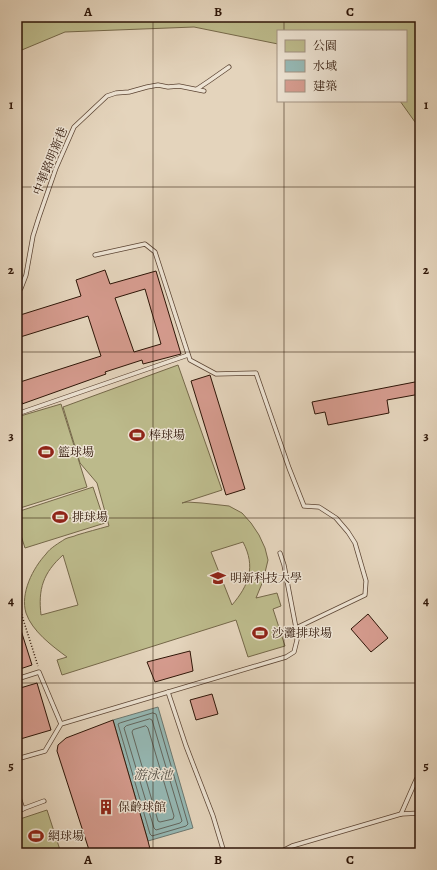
<svg xmlns="http://www.w3.org/2000/svg" width="437" height="870" font-family="Alegreya,'Noto Serif TC',serif">
	<rect width="100%" height="100%" fill="#e4d4bc"/>
	<filter id="stains"><feTurbulence type="fractalNoise" baseFrequency=".005" numOctaves="4"/><feColorMatrix values="0 0 0 0 .2 0 0 0 0 .09 0 0 0 0 .02 0 0 0 .5 -.17"/></filter>
	<radialGradient id="worn" r=".72"><stop offset=".6" stop-color="#630" stop-opacity="0"/><stop offset="1" stop-color="#630" stop-opacity=".3"/></radialGradient>
	<g fill="#bcba8b" stroke="#756849" fill-rule="evenodd">
		<polygon points="17,17 420,17 420,129 400,101 406,101 406,31 278,31 278,44 194,27 65,32 17,52"/>
		<path d="M178 365 222 490 182 503 187 502 202 503 229 506 242 513 251 523 259 535 265 548 268 560 263 581 256 598 277 593 281 606 273 609 285 646 248 657 236 620 62 675 57 660 67 657C52 646 32 631 26 613 20 593 33 568 46 554 50 548 59 543 65 539 69 537 73 537 77 535 87 532 98 529 109 526L97 483 80 463 63 407ZM243 542C256 567 249 585 232 605L211 552ZM63 555 78 605 41 615C38 589 43 573 63 555Z"/>
		<polygon points="61,404 87,487 17,509 17,417"/>
		<polygon points="93,487 105,523 25,548 17,523 17,512"/>
		<polygon points="47,810 61,853 17,853 17,820"/>
	</g>
	<polygon fill="#95b8b4" stroke="#6c776f" points="158,707 193,828 148,841 113,720"/>
	<g fill="none" stroke-linecap="round" stroke-linejoin="round">
		<g stroke="#62665e" stroke-width="1">
			<polygon points="153,713 156,714 188,824 186,826 152,836 150,834 118,724 120,723"/>
			<polygon points="150,719 152,720 182,821 180,823 156,830 154,828 124,728 126,726"/>
			<polygon points="146,726 148,728 174,816 173,819 160,822 158,821 132,732 133,730"/>
		</g>
	</g>
	<g fill="#d59b8e" stroke="#2e1507" fill-rule="evenodd">
		<path d="M105 270 110 284 156 271 181 354 143 364 142 360 105 372 106 374 22 404V402L17 403V383L101 356 88 316 17 338V316L81 296 76 280ZM145 289 161 344 134 352 115 298Z"/>
		<polygon points="210,375 245,489 226,495 191,381"/>
		<polygon points="420,381 420,394 387,400 389,413 328,425 325,412 315,414 312,402"/>
		<polygon points="368,614 388,638 371,652 351,629"/>
		<polygon points="19,624 32,665 17,670 17,625"/>
		<polygon points="190,651 193,671 155,682 147,662"/>
		<polygon points="37,683 51,730 17,740 17,689"/>
		<polygon points="212,694 218,714 196,720 190,700"/>
		<polygon points="113,720 148,841 151,853 90,853 57,751 58,745 66,738"/>
	</g>
	<g fill="none" stroke-linecap="round" stroke-linejoin="round">
		<defs>
			<g id="lane">
				<polyline points="197,89 209,81 229,67"/>
				<polyline points="95,255 145,244 155,252 190,360 216,374 256,373 289,468 304,506 319,507 336,518 348,532 355,543 366,581 365,595 296,628"/>
				<polyline points="17,294 21,288 26,275 33,236 39,217 56,168 74,127 107,96 116,93 129,92 147,87 158,85 168,87 179,86 204,91"/>
				<polyline points="17,414 188,355"/>
				<polyline points="17,679 39,672 61,724"/>
				<polyline points="168,692 186,746 213,816 223,849 225,853"/>
				<polyline points="17,759 45,751 61,724 286,657 294,652 297,640 296,628 284,565 280,553"/>
				<polyline points="17,792 23,809"/>
				<polyline points="17,811 44,801"/>
				<polyline points="401,814 416,780 420,773"/>
				<polyline points="278,853 292,846 401,814 420,813"/>
			</g>
		</defs>
		<use href="#lane" stroke="#5c4534" stroke-width="5"/>
		<polyline stroke="#2e1507" stroke-width="1.5" stroke-dasharray="1 2" stroke-linecap="butt" points="17,600 38,666"/>
		<use href="#lane" stroke="#ede3d3" stroke-width="3.5"/>
	</g>
	<path fill="none" stroke="#2e1507" stroke-width="1" stroke-opacity="0.55" d="M153 17V853M284 17V31M284 101V853M17 187H420M17 352H420M17 518H420M17 683H420"/>
	<defs>
		<symbol id="stadium-bare" viewBox="-9 -9 18 18"><path d="M0-5a6.5 5 0 1 0 0 10a6.5 5 0 1 0 0-10ZM-3.5-1.8h7v3.6h-7Z" fill="#8f2418" stroke="#ede3d3" stroke-width="2.5" paint-order="stroke"/></symbol>
		<symbol id="university-bare" viewBox="-9 -9 18 18"><path d="M0-5L7-2L0 1L-7-2ZM-4 1L0 2.5L4 1V4Q0 6-4 4Z" fill="#8f2418" stroke="#ede3d3" stroke-width="2.5" paint-order="stroke"/></symbol>
		<symbol id="building-bare" viewBox="-9 -9 18 18"><path d="M-4-6H4V6H1V3H-1V6H-4ZM-2.5-4.3h1.7v1.8h-1.7ZM.8-4.3h1.7v1.8H.8ZM-2.5-1h1.7V.8h-1.7ZM.8-1h1.7V.8H.8Z" fill="#8f2418" stroke="#ede3d3" stroke-width="2.5" paint-order="stroke"/></symbol>
	</defs>
	<g fill-rule="evenodd">
		<use href="#stadium-bare" x="126" y="424" width="22" height="22"/>
		<use href="#stadium-bare" x="35" y="441" width="22" height="22"/>
		<use href="#stadium-bare" x="49" y="506" width="22" height="22"/>
		<use href="#university-bare" x="207" y="567" width="22" height="22"/>
		<use href="#stadium-bare" x="249" y="622" width="22" height="22"/>
		<use href="#building-bare" x="95" y="796" width="22" height="22"/>
		<use href="#stadium-bare" x="25" y="825" width="22" height="22"/>
	</g>
	<g text-anchor="middle" dominant-baseline="central" stroke-width="3" stroke-linejoin="round" paint-order="stroke">
		<g font-size="12" fill="#2e1507" stroke="#ede3d3">
			<text transform="translate(50 161) rotate(-68)">中華路明新巷</text>
		</g>
		<g font-size="12" fill="#2e1507" stroke="#ede3d3" text-anchor="start">
			<text x="149" y="435">棒球場</text>
			<text x="58" y="452">籃球場</text>
			<text x="72" y="517">排球場</text>
			<text x="230" y="578">明新科技大學</text>
			<text x="272" y="633">沙灘排球場</text>
			<text x="118" y="807">保齡球館</text>
			<text x="48" y="836">網球場</text>
		</g>
		<g font-size="13" font-style="italic" fill="#524e44" stroke="#ede3d3">
			<text x="153" y="774">游泳池</text>
		</g>
	</g>
	<rect width="437" height="870" fill="none" stroke="#e4d4bc" stroke-width="44"/>
	<rect x="277" y="30" width="130" height="72" fill="#ede3d3" stroke="#a19181"/>
	<rect x="285" y="40" width="20" height="12" fill="#bcba8b" stroke="#a19181"/>
	<text x="313" y="50" font-size="12" fill="#2e1507">公園</text>
	<rect x="285" y="60" width="20" height="12" fill="#95b8b4" stroke="#a19181"/>
	<text x="313" y="70" font-size="12" fill="#2e1507">水域</text>
	<rect x="285" y="80" width="20" height="12" fill="#d59b8e" stroke="#a19181"/>
	<text x="313" y="90" font-size="12" fill="#2e1507">建築</text>
	<rect x="22" y="22" width="393" height="826" fill="none" stroke="#2e1507" stroke-width="1.5"/>
	<g font-size="13" text-anchor="middle" font-weight="bold" fill="#2e1507">
		<text x="88" y="16">A</text>
		<text x="218" y="16">B</text>
		<text x="350" y="16">C</text>
		<text x="11" y="109">1</text>
		<text x="426" y="109">1</text>
		<text x="11" y="274">2</text>
		<text x="426" y="274">2</text>
		<text x="11" y="440">3</text>
		<text x="426" y="440">3</text>
		<text x="11" y="605">4</text>
		<text x="426" y="605">4</text>
		<text x="11" y="770">5</text>
		<text x="426" y="770">5</text>
		<text x="88" y="864">A</text>
		<text x="218" y="864">B</text>
		<text x="350" y="864">C</text>
	</g>
	<rect width="100%" height="100%" filter="url(#stains)"/>
	<rect width="100%" height="100%" fill="url(#worn)"/>
</svg>
